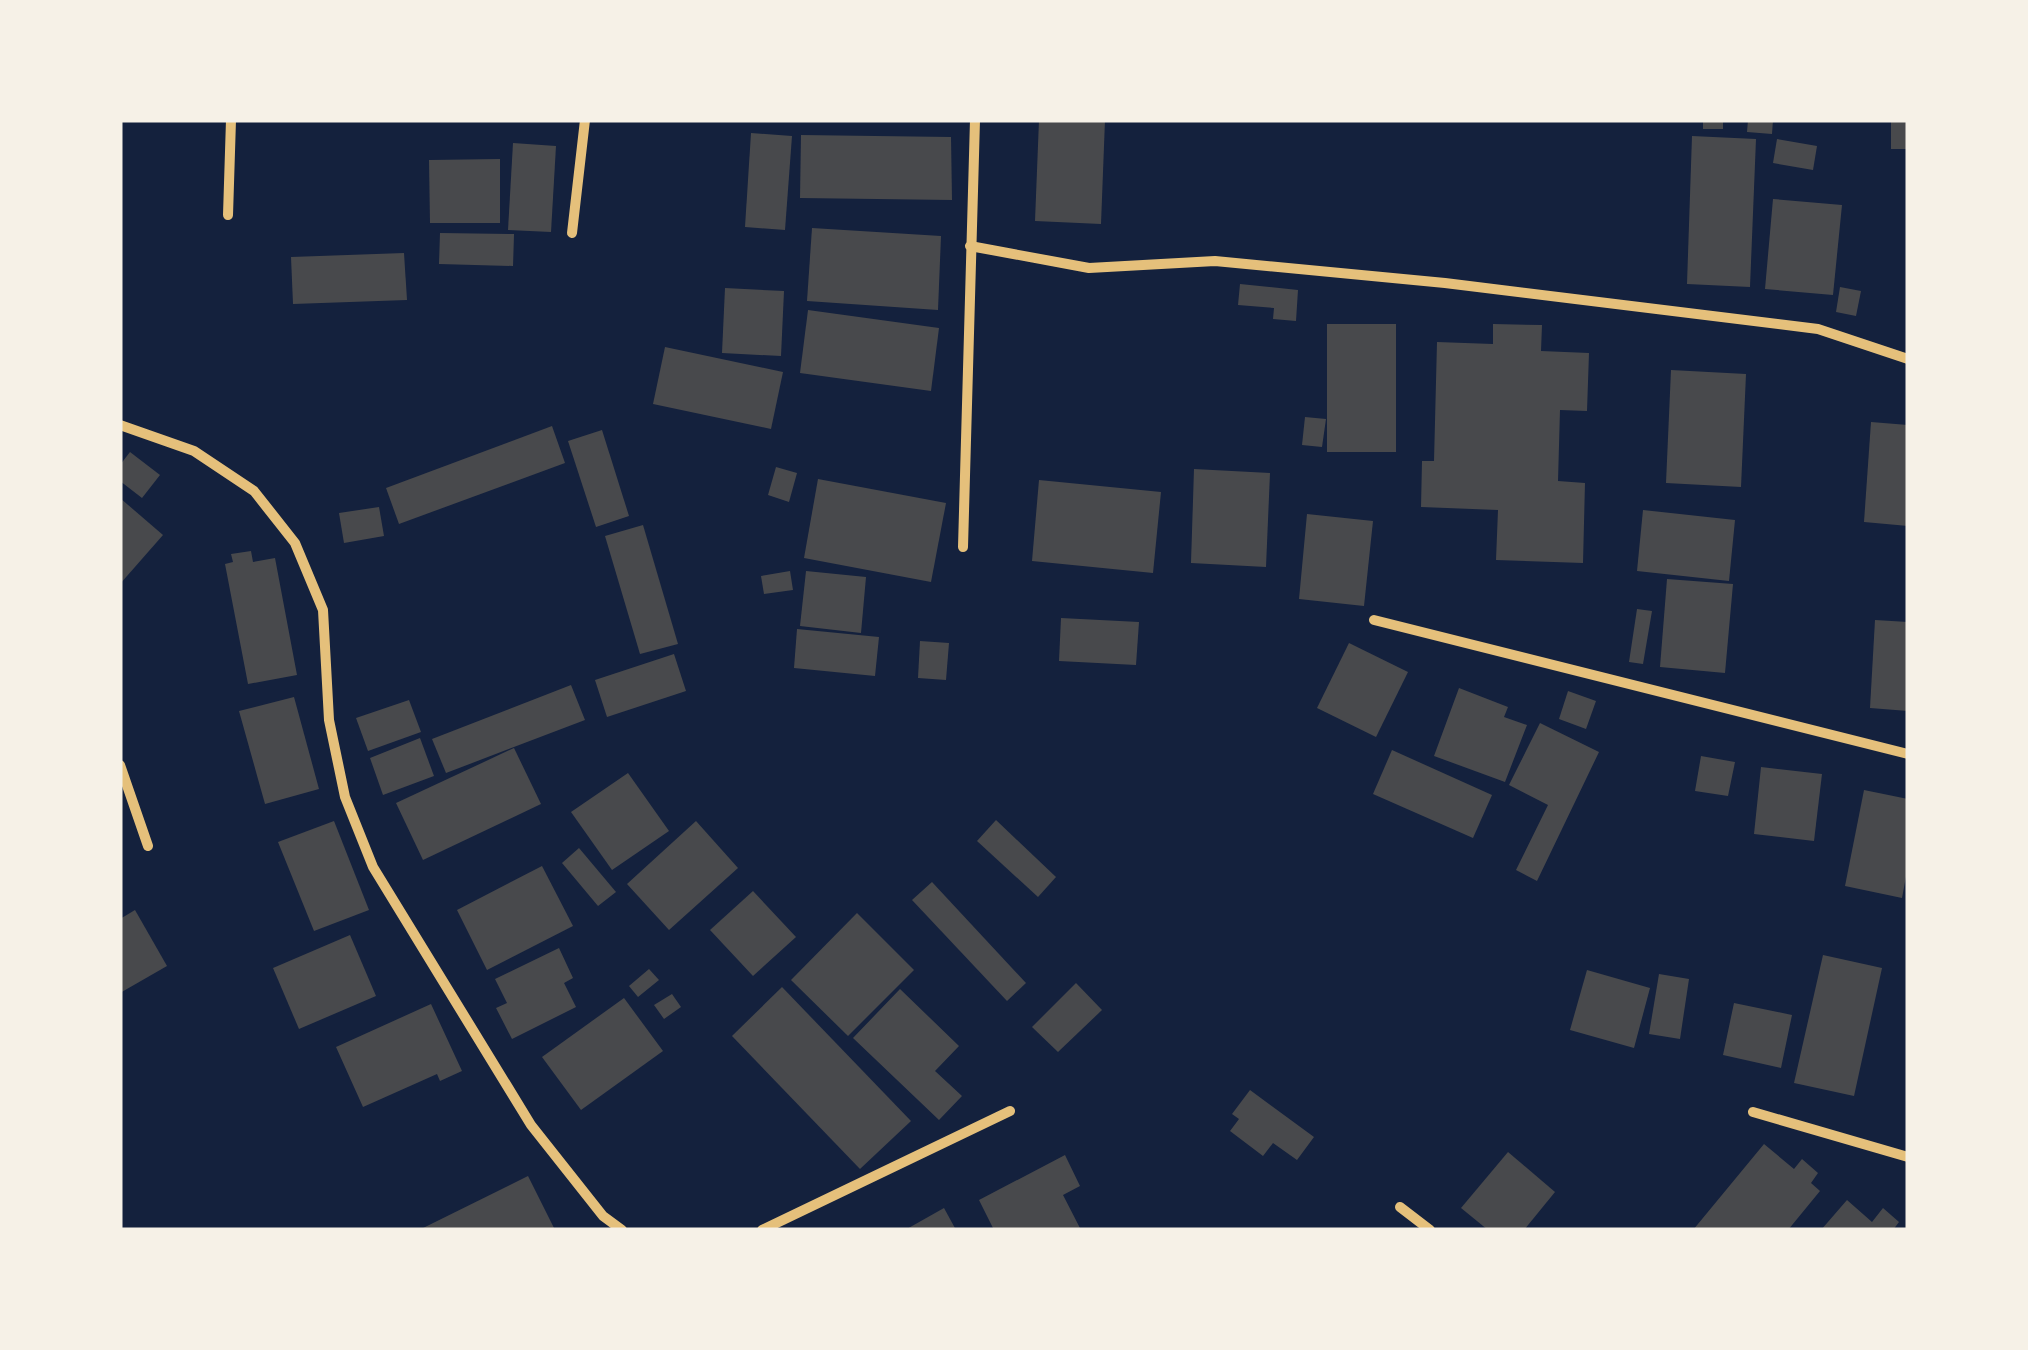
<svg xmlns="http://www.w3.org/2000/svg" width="2028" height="1350" font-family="Mulish,sans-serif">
	<rect width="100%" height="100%" fill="#14213d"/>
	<g fill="#48494c">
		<polygon points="1039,120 1105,120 1101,224 1035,221"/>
		<rect x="1703" y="120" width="20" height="9"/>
		<polygon points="1748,120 1773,120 1772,134 1747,132"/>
		<rect x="1891" y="120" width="17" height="29"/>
		<polygon points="751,133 792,136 785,230 745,227"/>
		<polygon points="801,135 951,137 952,200 800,198"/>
		<polygon points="1692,136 1756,139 1750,287 1687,284"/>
		<polygon points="1777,139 1817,146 1813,170 1773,163"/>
		<polygon points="513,143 556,146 551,232 508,230"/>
		<polygon points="500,159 500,223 430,223 429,160"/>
		<polygon points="1773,199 1842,205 1833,295 1765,289"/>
		<polygon points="812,228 941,236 938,310 807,301"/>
		<polygon points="440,233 514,234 513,266 439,264"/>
		<polygon points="404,253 407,300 293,304 291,257"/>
		<polygon points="1240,284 1298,290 1296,321 1273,319 1274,308 1238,305"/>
		<polygon points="1840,287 1861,291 1856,316 1836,312"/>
		<polygon points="725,288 784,291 781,356 722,353"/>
		<polygon points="808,310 939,328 931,391 800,373"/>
		<rect x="1327" y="324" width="69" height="128"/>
		<polygon points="1493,324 1542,325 1541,351 1589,353 1587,411 1560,410 1558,481 1585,483 1583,563 1496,560 1498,510 1421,507 1422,461 1434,461 1437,342 1493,344"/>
		<polygon points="665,347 783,372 771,429 653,404"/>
		<polygon points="1671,370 1746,374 1741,487 1666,483"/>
		<polygon points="1305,417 1326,419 1322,447 1302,445"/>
		<polygon points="1871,422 1908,425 1908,526 1864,522"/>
		<polygon points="552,426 565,463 399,524 386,488"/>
		<polygon points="602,430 629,516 596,527 568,441"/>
		<polygon points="130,452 160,475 142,498 120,481 120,465"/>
		<polygon points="776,467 797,473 789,502 768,495"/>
		<polygon points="1194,469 1270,473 1266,567 1191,563"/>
		<polygon points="818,479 946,503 931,582 804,558"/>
		<polygon points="1039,480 1161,492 1153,573 1032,561"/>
		<polygon points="120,498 163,535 120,584"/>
		<polygon points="379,507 384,536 344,543 339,513"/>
		<polygon points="1643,510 1735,520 1729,581 1637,571"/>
		<polygon points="1307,514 1373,521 1364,606 1299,599"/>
		<polygon points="643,525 678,644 640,654 605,536"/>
		<polygon points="251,551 253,562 275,558 297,675 248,684 225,564 233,562 231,554"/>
		<polygon points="790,571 793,590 764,594 761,576"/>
		<polygon points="806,571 866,577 861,633 800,626"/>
		<polygon points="1667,579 1733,584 1725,673 1660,667"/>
		<polygon points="1637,609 1652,611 1643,664 1629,662"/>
		<polygon points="1061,618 1139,622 1136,665 1059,661"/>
		<polygon points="1875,620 1908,622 1908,711 1870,708"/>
		<polygon points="797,629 879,637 875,676 794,668"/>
		<polygon points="920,641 949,643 946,680 918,678"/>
		<polygon points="1349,643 1408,672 1376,737 1317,708"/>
		<polygon points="674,654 686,691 607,717 595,680"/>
		<polygon points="571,685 585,720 446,773 432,739"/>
		<polygon points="1459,688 1508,707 1504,717 1527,725 1505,782 1434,756"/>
		<polygon points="1568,691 1596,701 1586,729 1559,719"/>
		<polygon points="294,697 319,789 265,804 239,711"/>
		<polygon points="409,700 421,732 368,751 356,718"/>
		<polygon points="1540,723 1599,752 1537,881 1516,870 1548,805 1509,785"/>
		<polygon points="420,738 434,776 383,795 370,758"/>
		<polygon points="514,748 541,804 423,860 396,803"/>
		<polygon points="1392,750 1492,795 1473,838 1373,794"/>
		<polygon points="1701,756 1735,762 1728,796 1695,791"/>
		<polygon points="1761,767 1822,774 1814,841 1754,834"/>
		<polygon points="628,773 669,831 612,870 571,812"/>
		<polygon points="1864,790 1908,799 1908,866 1902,898 1845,886"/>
		<polygon points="996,820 1056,877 1038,897 977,841"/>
		<polygon points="334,821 369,910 314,931 278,842"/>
		<polygon points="696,821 738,868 669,930 627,884"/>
		<polygon points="579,848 616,892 598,906 562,863"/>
		<polygon points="542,866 573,926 487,970 457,910"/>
		<polygon points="932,882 1026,983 1007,1001 912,900"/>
		<polygon points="753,891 796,937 753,976 710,930"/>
		<polygon points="135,910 167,966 120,993 120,919"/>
		<polygon points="857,913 914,970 848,1036 791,980"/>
		<polygon points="350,935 376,996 299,1029 273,968"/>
		<polygon points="559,948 573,978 564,983 576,1007 512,1039 496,1008 507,1003 495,979"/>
		<polygon points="1823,955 1882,968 1854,1096 1794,1083"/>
		<polygon points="649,969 659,980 638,997 629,986"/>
		<polygon points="1587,970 1650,988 1634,1048 1570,1030"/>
		<polygon points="1659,974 1689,979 1680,1039 1649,1034"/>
		<polygon points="1076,983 1102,1010 1058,1052 1032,1027"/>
		<polygon points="782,987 911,1121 860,1169 732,1036"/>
		<polygon points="900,989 959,1046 935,1071 962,1096 939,1120 853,1038"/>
		<polygon points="672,994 681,1007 664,1019 654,1005"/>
		<polygon points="624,998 663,1051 581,1110 542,1057"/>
		<polygon points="1734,1003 1792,1015 1781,1068 1723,1055"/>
		<polygon points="431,1004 462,1071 440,1081 437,1074 363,1107 336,1047"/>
		<polygon points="1250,1090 1314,1137 1297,1160 1273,1143 1263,1156 1230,1131 1239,1119 1232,1114"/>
		<polygon points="1764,1144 1794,1169 1802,1159 1818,1173 1811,1183 1820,1191 1788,1230 1693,1230"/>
		<polygon points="1508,1152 1555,1192 1524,1230 1488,1230 1461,1208"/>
		<polygon points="1065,1155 1080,1186 1063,1195 1081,1230 994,1230 979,1200"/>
		<polygon points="528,1176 555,1230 419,1230"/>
		<polygon points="1847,1200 1872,1222 1883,1208 1899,1222 1893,1230 1821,1230"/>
		<polygon points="944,1208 956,1230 905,1230"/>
	</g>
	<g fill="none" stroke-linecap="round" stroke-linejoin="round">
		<g stroke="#e5c07b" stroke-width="10">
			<polyline points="228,215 231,120"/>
			<polyline points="572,233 585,120"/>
			<polyline points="970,246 1089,268 1215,261 1445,283 1818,329 1908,359"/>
			<polyline points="120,425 194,451 254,491 295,543 323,610 329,720 345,797 373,867 531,1125 603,1216 622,1230"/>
			<polyline points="963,547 975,120"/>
			<polyline points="1374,620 1908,754"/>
			<polyline points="120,765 148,846"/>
			<polyline points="1753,1112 1908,1157"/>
			<polyline points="1400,1207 1430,1230"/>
			<polyline points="762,1230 1010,1111"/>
		</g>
	</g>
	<rect width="2028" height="1350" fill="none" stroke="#f6f1e7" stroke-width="245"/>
</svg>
